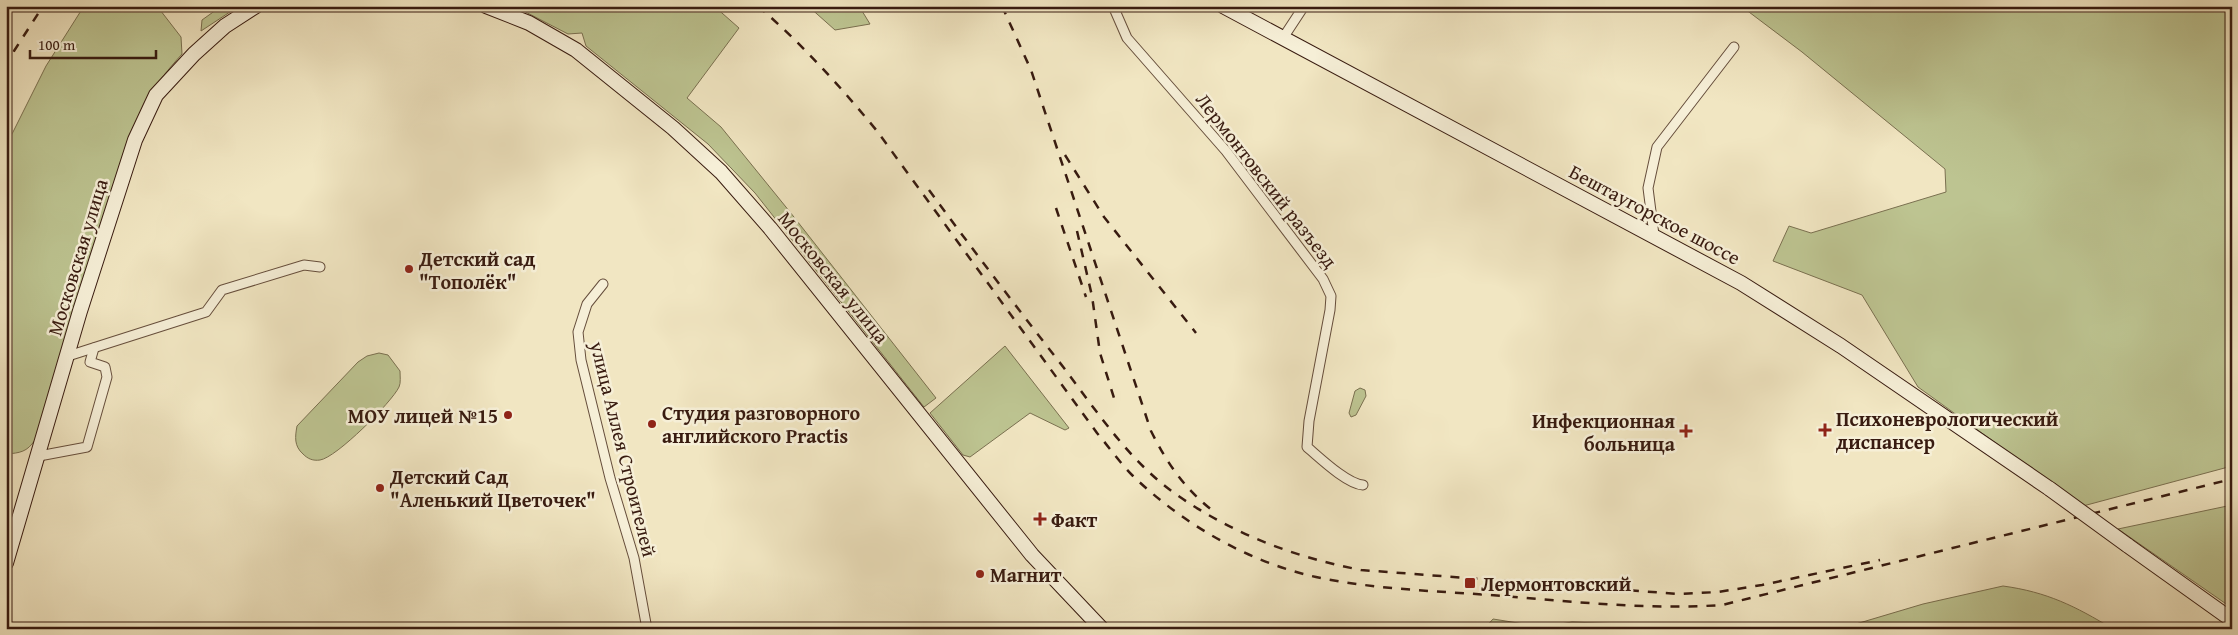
<svg xmlns="http://www.w3.org/2000/svg" width="2238" height="635" font-family="'Gentium Book Plus',serif">
	<rect width="100%" height="100%" fill="#f1e6c2"/>
	<filter id="stains"><feTurbulence type="fractalNoise" baseFrequency=".004" numOctaves="4"/><feColorMatrix values="0 0 0 0 .2 0 0 0 0 .09 0 0 0 0 .02 0 0 0 .5 -.17"/></filter>
	<radialGradient id="worn" r=".72"><stop offset=".6" stop-color="#630" stop-opacity="0"/><stop offset="1" stop-color="#630" stop-opacity=".3"/></radialGradient>
	<g fill="#bdc491" stroke="#7a7050">
		<path d="M84 6H157L181 37 182 54C154 85 144 102 128 140L35 440C27 452 20 453 6 454V146L46 66Z"/>
		<polygon points="218,6 239,6 201,31 202,20 216,10"/>
		<polygon points="514,6 714,6 739,28 687,98 721,127 790,212 936,398 924,407 755,193 708,144 586,46 582,33 568,34"/>
		<polygon points="808,6 859,6 870,24 835,30"/>
		<polygon points="1741,6 1822,6 1828,12 1831,6 2232,6 2232,466 2083,506 1918,387 1862,295 1773,261 1789,226 1811,233 1946,192 1945,169 1802,52"/>
		<polygon points="1005,346 1069,428 1065,430 1030,413 970,457 963,455 930,413"/>
		<path d="M379 353 388 355 400 371C400 376 401 383 399 387 392 402 336 458 320 460 313 461 308 459 303 454 294 446 295 437 297 426L358 362 367 356Z"/>
		<polygon points="1360,388 1365,390 1366,396 1356,415 1351,417 1349,413 1355,391"/>
		<polygon points="2232,505 2232,608 2118,529"/>
		<path d="M2003 586C2047 592 2075 606 2113 629H1839L1923 604Z"/>
		<polygon points="1493,619 1543,627 1572,622 1647,625 1655,629 1484,629"/>
	</g>
	<g fill="none" stroke-linecap="round" stroke-linejoin="round">
		<defs>
			<g id="street">
				<path d="M1113 6 1127 38 1226 151 1323 279 1331 296 1330 310 1309 421 1307 447C1320 458 1347 484 1363 485"/>
				<polyline points="1283,38 1304,6"/>
				<polyline points="1654,235 1648,188 1657,147 1734,47"/>
				<polyline points="603,284 587,304 578,332 581,360 610,478 634,558 647,629"/>
				<polyline points="68,356 206,312 222,290 304,265 320,267"/>
				<polyline points="39,456 87,447 107,377 105,367 90,362 94,348"/>
			</g>
			<g id="secondary">
				<polyline points="486,6 529,23 576,50 673,128 721,172 770,228 1032,555 1102,629"/>
				<polyline points="1223,6 1741,283 1841,346 2050,489"/>
				<polyline points="2127,545 2232,620"/>
				<polyline points="6,563 80,311 135,140 156,95 194,54 225,26 256,6"/>
			</g>
		</defs>
		<use href="#street" stroke="#664e3c" stroke-width="11"/>
		<use href="#secondary" stroke="#381b10" stroke-width="16"/>
		<use href="#street" stroke="#f6efd7" stroke-width="9"/>
		<use href="#secondary" stroke="#f6efd7" stroke-width="14"/>
		<g stroke="#381b10" stroke-width="2.5" stroke-dasharray="9 9" stroke-linecap="butt">
			<path d="M758 6C802 44 840 86 877 131L1097 433C1109 447 1120 463 1133 476 1183 524 1248 562 1316 577 1377 590 1441 591 1504 596 1576 602 1649 610 1722 605L2232 479"/>
			<path d="M1002 6 1031 70 1151 431C1168 465 1186 491 1217 514"/>
			<polyline points="6,68 14,51 43,6"/>
			<polyline points="1065,155 1104,217 1196,333"/>
			<path d="M929 190C973 250 1018 309 1064 368 1098 413 1130 462 1177 495 1233 534 1294 557 1361 570L1679 594 1718 592 1762 585 1880 560"/>
			<polyline points="1056,208 1086,297"/>
			<polyline points="1077,231 1092,296 1100,353 1114,398"/>
		</g>
		<defs>
			<polyline id="secondary-bridge" points="2050,489 2127,545"/>
		</defs>
		<use href="#secondary-bridge" stroke="#381b10" stroke-width="16" stroke-linecap="butt"/>
		<use href="#secondary-bridge" stroke="#f6efd7" stroke-width="14"/>
	</g>
	<g fill="#8f2418" stroke="#f6efd7" stroke-width="2">
		<circle cx="409" cy="269" r="5"/>
		<circle cx="508" cy="415" r="5"/>
		<circle cx="652" cy="424" r="5"/>
		<path d="M1822.5 422.5h5v5h5v5h-5v5h-5v-5h-5v-5h5z"/>
		<path d="M1683.5 423.5h5v5h5v5h-5v5h-5v-5h-5v-5h5z"/>
		<circle cx="380" cy="488" r="5"/>
		<path d="M1037.5 511.5h5v5h5v5h-5v5h-5v-5h-5v-5h5z"/>
		<circle cx="980" cy="574" r="5"/>
		<rect x="1464" y="577" width="12" height="12" rx="2.5"/>
	</g>
	<g text-anchor="middle" dominant-baseline="central" stroke-width="5" stroke-linejoin="round" paint-order="stroke">
		<g font-size="20" fill="#381b10" stroke="#f6efd7">
			<text transform="translate(1267 180) rotate(52)">Лермонтовский разъезд</text>
			<text transform="translate(1655 214) rotate(28)">Бештаугорское шоссе</text>
			<text transform="translate(77 257) rotate(-73)">Московская улица</text>
			<text transform="translate(834 277) rotate(51)">Московская улица</text>
			<text transform="translate(624 449) rotate(76)">улица Аллея Строителей</text>
		</g>
		<g font-size="20" font-weight="bold" fill="#381b10" stroke="#f6efd7" text-anchor="start">
			<text x="419" y="258">Детский сад<tspan x="419" dy="23">"Тополёк"</tspan></text>
			<text x="662" y="412">Студия разговорного<tspan x="662" dy="23">английского Practis</tspan></text>
			<text x="498" y="415" text-anchor="end">МОУ лицей №15</text>
			<text x="1836" y="418">Психоневрологический<tspan x="1836" dy="23">диспансер</tspan></text>
			<text x="1675" y="420" text-anchor="end">Инфекционная<tspan x="1675" dy="23">больница</tspan></text>
			<text x="390" y="476">Детский Сад<tspan x="390" dy="23">"Аленький Цветочек"</tspan></text>
			<text x="1051" y="519">Факт</text>
			<text x="990" y="574">Магнит</text>
			<text x="1481" y="583">Лермонтовский</text>
		</g>
	</g>
	<rect width="2238" height="635" fill="none" stroke="#f1e6c2" stroke-width="25"/>
	<rect x="8" y="8" width="2223" height="620" fill="none" stroke="#381b10" stroke-width="2.5"/>
	<rect x="12" y="12" width="2213" height="610" fill="none" stroke="#381b10"/>
	<path d="M30 50v8h126v-8" fill="none" stroke="#381b10" stroke-width="2.5"/>
	<text x="38" y="50" font-size="15" fill="#381b10" stroke="#f6efd7" stroke-width="4" paint-order="stroke">100 m</text>
	<rect width="100%" height="100%" filter="url(#stains)"/>
	<rect width="100%" height="100%" fill="url(#worn)"/>
</svg>
